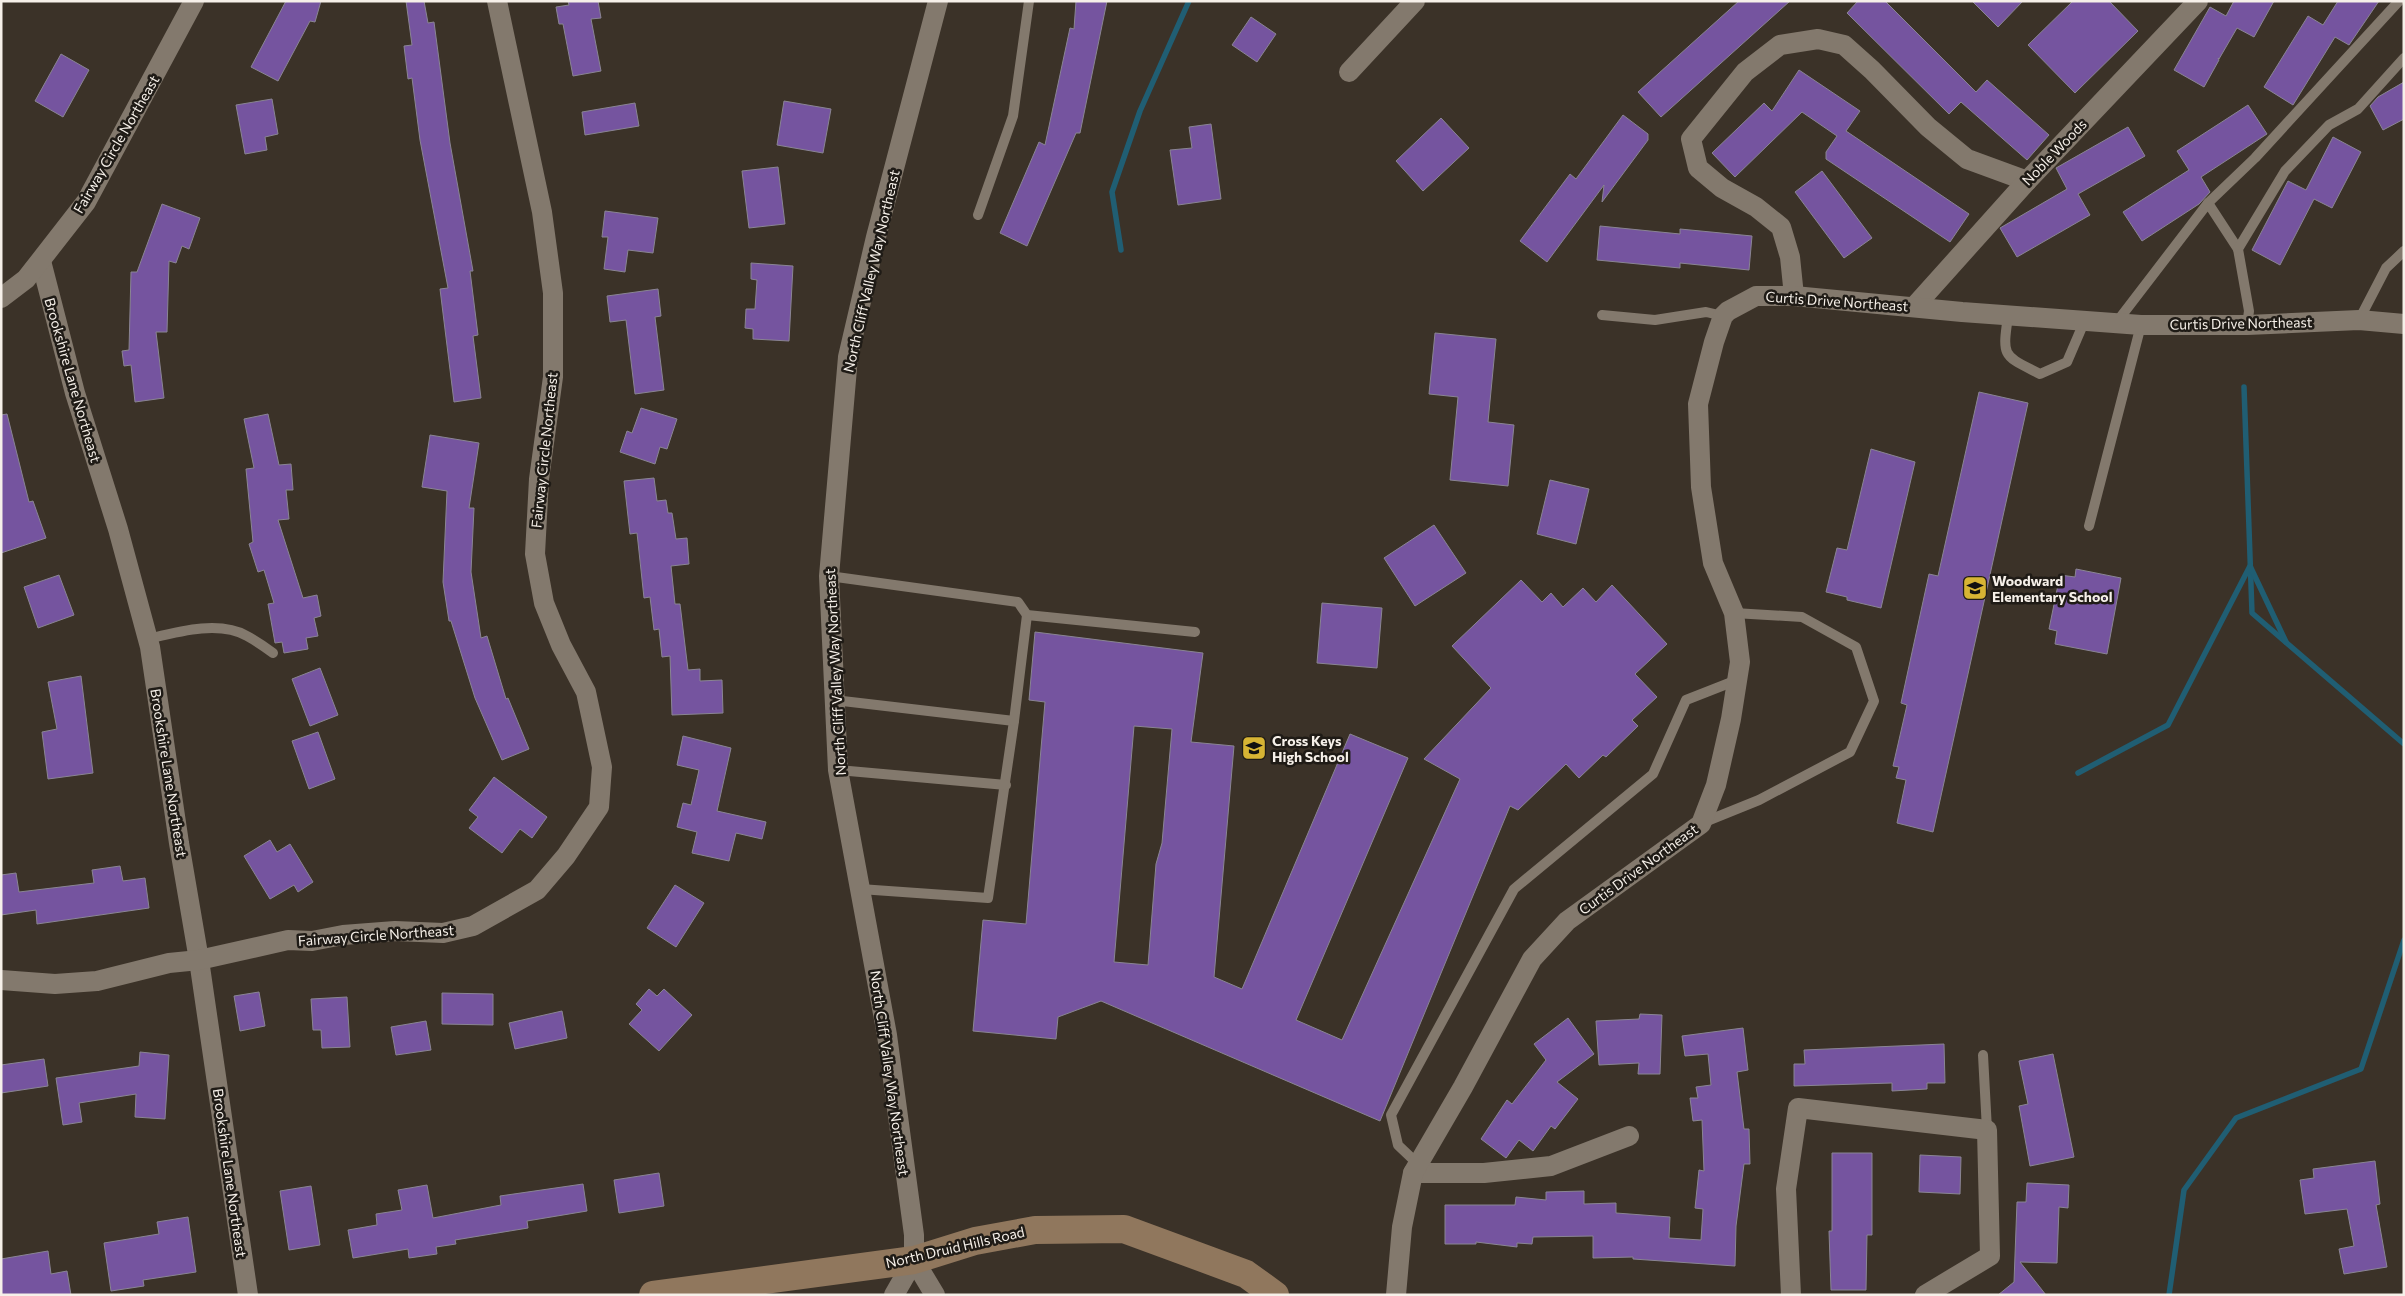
<svg xmlns="http://www.w3.org/2000/svg" width="2405" height="1296" font-family="Commissioner,sans-serif">
	<rect width="100%" height="100%" fill="#3b3228"/>
	<g fill="none" stroke-linecap="round" stroke-linejoin="round">
		<g stroke="#205e73" stroke-width="5.5">
			<polyline points="1121,250 1112,192 1140,111 1189,1"/>
			<polyline points="2244,387 2252,613 2404,744"/>
			<polyline points="2078,773 2168,725 2250,566 2286,642"/>
			<polyline points="2169,1295 2184,1190 2236,1118 2361,1069 2404,940"/>
		</g>
	</g>
	<g fill="#75549f" stroke="#8a8593" fill-rule="evenodd">
		<polygon points="286,1 321,1 315,22 310,21 278,81 251,67"/>
		<polygon points="406,1 424,1 428,23 434,22 450,143 473,271 470,271 478,335 473,336 481,398 454,402 440,289 448,288 420,140 412,78 408,79 404,46 412,45"/>
		<polygon points="568,1 598,1 601,18 591,19 601,71 573,76 563,24 559,24 556,7 569,5"/>
		<polygon points="1076,1 1107,1 1080,133 1076,133 1027,246 1000,233 1039,142 1045,145 1070,28 1074,29"/>
		<polygon points="1739,1 1790,1 1661,117 1638,92"/>
		<polygon points="1858,1 1885,1 1976,92 1987,80 2049,135 2027,160 1961,102 1949,114 1847,13"/>
		<polygon points="1972,1 2023,1 1998,27"/>
		<polygon points="2073,1 2109,1 2138,31 2075,93 2028,45"/>
		<polygon points="2234,1 2274,1 2254,37 2237,28 2219,59 2218,58 2219,60 2204,87 2174,70 2210,7 2226,16"/>
		<polygon points="2338,1 2379,1 2349,45 2335,37 2293,105 2264,87 2308,16 2323,25"/>
		<polygon points="1251,17 1276,34 1257,62 1232,45"/>
		<polygon points="61,54 89,70 63,117 35,101"/>
		<polygon points="1799,70 1860,111 1846,131 1969,214 1950,242 1826,159 1826,152 1837,136 1802,112 1735,177 1712,153 1764,103 1772,111"/>
		<polygon points="2404,82 2404,119 2383,130 2370,106 2378,97"/>
		<polygon points="272,99 278,134 265,137 267,150 245,154 236,105"/>
		<polygon points="784,101 831,109 823,153 777,145"/>
		<polygon points="635,103 639,126 585,135 582,112"/>
		<polygon points="2248,105 2267,134 2201,177 2210,192 2199,204 2142,241 2123,212 2189,170 2177,151"/>
		<polygon points="1623,115 1648,134 1648,140 1602,202 1604,185 1547,262 1520,241 1570,174 1576,179"/>
		<polygon points="1441,118 1469,148 1423,191 1396,161"/>
		<polygon points="1211,124 1221,199 1178,205 1170,150 1192,148 1189,127"/>
		<polygon points="2128,127 2145,156 2078,194 2090,215 2017,257 2000,228 2067,189 2056,168"/>
		<polygon points="2333,137 2361,152 2332,208 2314,199 2280,265 2252,250 2288,181 2306,190"/>
		<polygon points="778,167 785,224 749,228 742,171"/>
		<polygon points="1822,171 1872,238 1844,258 1795,192"/>
		<polygon points="162,204 200,218 189,249 182,246 176,263 169,261 167,332 156,332 164,398 135,402 131,365 124,366 122,351 129,350 131,272 137,272"/>
		<polygon points="605,211 658,218 653,253 628,250 625,272 604,269 608,237 602,237"/>
		<polygon points="1600,226 1680,234 1680,229 1752,236 1749,270 1680,263 1680,268 1597,260"/>
		<polygon points="751,263 793,266 789,341 753,339 753,329 745,328 746,309 755,309 757,280 751,279"/>
		<polygon points="658,289 661,316 655,317 664,390 635,394 626,320 610,322 607,296"/>
		<polygon points="1435,333 1496,339 1488,422 1514,425 1508,486 1450,480 1458,397 1429,394"/>
		<polygon points="1979,392 2028,403 1933,832 1897,823 1906,780 1896,778 1899,767 1893,766 1907,705 1901,703 1929,574 1938,576"/>
		<polygon points="641,408 677,419 667,449 660,447 655,464 620,452 627,431 632,433"/>
		<polygon points="7,414 29,502 33,501 46,538 1,553 1,415"/>
		<polygon points="268,414 279,465 291,464 293,490 286,490 289,519 278,520 303,598 317,595 321,616 314,618 318,636 306,638 308,649 284,653 282,642 275,643 268,604 274,603 264,570 258,572 249,544 253,542 246,469 254,468 244,419"/>
		<polygon points="430,435 479,443 469,508 474,508 471,572 481,638 487,636 506,699 508,698 529,749 502,760 475,698 451,621 449,621 443,582 447,491 422,487"/>
		<polygon points="1871,449 1915,462 1881,608 1847,600 1847,597 1826,592 1837,548 1847,550"/>
		<polygon points="654,478 657,501 666,500 668,513 672,513 676,539 687,538 689,564 671,566 675,604 680,604 688,670 700,669 700,681 722,680 723,713 672,715 670,656 662,657 659,629 654,630 650,597 644,598 637,533 630,534 624,481"/>
		<polygon points="1550,480 1589,489 1576,544 1537,534"/>
		<polygon points="1434,525 1466,573 1415,606 1384,558"/>
		<polygon points="2076,569 2121,578 2107,654 2055,644 2057,631 2049,629 2060,575 2075,577"/>
		<polygon points="59,575 74,615 38,628 24,587"/>
		<path d="M1521 580 1542 602 1551 593 1563 607 1583 588 1596 602 1612 585 1667 644 1635 674 1657 697 1632 720 1638 726 1606 757 1603 755 1579 778 1566 764 1518 810 1510 806 1380 1121 1101 1001 1058 1017 1056 1039 973 1031 983 920 1026 924 1045 702 1029 700 1035 632 1203 653 1191 742 1234 746 1214 977 1242 989 1350 734 1408 758 1296 1020 1342 1040 1460 779 1424 759 1491 688 1452 646ZM1134 726 1172 729 1162 843 1156 864 1148 965 1114 962Z"/>
		<polygon points="1322,603 1382,608 1377,668 1317,663"/>
		<polygon points="320,668 338,715 310,726 292,679"/>
		<polygon points="81,676 93,773 48,779 42,732 57,729 48,682"/>
		<polygon points="318,732 335,779 309,789 292,741"/>
		<polygon points="683,736 731,748 717,811 766,822 762,839 736,833 729,861 692,853 697,832 677,827 683,803 691,805 699,770 677,765"/>
		<polygon points="494,777 547,817 532,838 520,829 502,853 469,828 478,817 469,810"/>
		<polygon points="270,840 277,852 290,844 313,882 298,892 294,885 270,899 244,856"/>
		<polygon points="120,866 123,881 145,878 149,908 37,924 36,910 1,915 1,875 16,873 19,892 94,883 92,870"/>
		<polygon points="675,885 704,903 676,947 647,928"/>
		<polygon points="649,989 657,996 664,989 692,1015 659,1051 629,1024 642,1010 636,1004"/>
		<polygon points="259,992 265,1026 240,1031 234,996"/>
		<polygon points="442,993 493,994 493,1025 442,1024"/>
		<polygon points="347,997 350,1047 322,1048 321,1030 313,1030 311,999"/>
		<polygon points="562,1011 567,1038 515,1049 509,1023"/>
		<polygon points="1640,1014 1662,1015 1660,1074 1638,1074 1639,1063 1599,1065 1596,1021 1639,1019"/>
		<polygon points="1568,1018 1594,1054 1557,1082 1578,1099 1555,1129 1551,1126 1533,1151 1519,1140 1506,1158 1481,1139 1507,1100 1512,1104 1546,1060 1534,1044"/>
		<polygon points="426,1021 431,1050 396,1055 391,1027"/>
		<polygon points="1743,1028 1748,1070 1737,1072 1744,1129 1749,1129 1750,1164 1744,1164 1736,1226 1735,1266 1633,1259 1633,1257 1593,1258 1593,1236 1533,1237 1532,1244 1517,1243 1517,1247 1476,1242 1476,1244 1445,1244 1445,1205 1515,1205 1516,1197 1546,1200 1546,1192 1584,1191 1584,1204 1616,1203 1616,1213 1670,1217 1669,1238 1701,1240 1703,1209 1695,1208 1699,1170 1704,1171 1702,1120 1693,1121 1690,1098 1698,1098 1696,1087 1711,1085 1708,1054 1685,1056 1682,1036"/>
		<polygon points="1944,1044 1945,1083 1927,1083 1927,1089 1892,1091 1892,1083 1794,1086 1794,1064 1805,1064 1804,1050"/>
		<polygon points="140,1052 169,1055 165,1119 135,1117 136,1094 79,1103 82,1122 63,1125 56,1078 139,1066"/>
		<polygon points="2053,1054 2074,1157 2030,1166 2019,1106 2028,1104 2019,1061"/>
		<polygon points="44,1059 48,1086 1,1093 1,1065"/>
		<polygon points="1832,1153 1872,1153 1872,1235 1867,1235 1866,1290 1831,1290 1829,1231 1832,1231"/>
		<polygon points="1920,1155 1961,1157 1960,1194 1919,1192"/>
		<polygon points="2375,1161 2380,1204 2376,1205 2387,1267 2344,1274 2339,1249 2354,1246 2347,1209 2305,1214 2300,1180 2314,1178 2313,1169"/>
		<polygon points="659,1173 664,1206 619,1213 614,1180"/>
		<polygon points="2027,1183 2069,1185 2068,1208 2059,1207 2057,1263 2020,1262 2046,1295 1998,1295 2014,1282 2017,1202 2026,1202"/>
		<polygon points="583,1184 587,1211 527,1221 528,1228 455,1240 456,1244 436,1247 437,1254 409,1258 408,1249 353,1258 348,1230 377,1225 376,1214 402,1210 398,1190 427,1185 433,1218 501,1205 500,1196"/>
		<polygon points="311,1186 320,1245 289,1250 280,1191"/>
		<polygon points="188,1217 196,1272 143,1280 144,1286 111,1291 104,1243 159,1234 157,1222"/>
		<polygon points="48,1251 51,1274 67,1271 71,1295 1,1295 1,1259"/>
	</g>
	<g fill="none" stroke-linecap="round" stroke-linejoin="round">
		<g stroke="#83796d" stroke-width="10">
			<polyline points="2208,203 2255,158 2399,1"/>
			<polyline points="978,215 1013,116 1029,1"/>
			<polyline points="1602,315 1655,320 1706,312 1723,316"/>
			<path d="M2008 316C2002 358 2003 355 2040 374L2067 362 2085 320"/>
			<polyline points="2359,320 2386,268 2404,251"/>
			<polyline points="2116,323 2208,203 2238,249"/>
			<polyline points="2247,325 2249,311 2238,249 2285,171 2329,125 2358,109 2404,58"/>
			<polyline points="2089,526 2141,325"/>
			<polyline points="829,576 1018,602 1027,615 1195,632"/>
			<path d="M148 639C177 632 219 620 247 636 256 641 265 647 273 653"/>
			<polyline points="834,700 1014,721 988,898 860,889"/>
			<polyline points="1014,721 1027,615"/>
			<polyline points="838,770 1006,785"/>
			<polyline points="1702,823 1759,800 1850,752 1874,701 1856,647 1802,617 1734,613"/>
			<polyline points="1983,1055 1987,1130"/>
			<polyline points="1418,1164 1398,1145 1391,1115 1514,889 1653,774 1686,700 1737,680"/>
		</g>
		<g stroke="#83796d" stroke-width="20">
			<polyline points="1349,72 1415,1"/>
			<polyline points="41,261 75,393 118,529 150,647 179,843 199,960 248,1295"/>
			<polyline points="1794,296 1790,257 1781,227 1756,207 1722,188 1698,168 1691,139 1745,72 1780,45 1818,39 1844,45 1872,70 1928,127 1967,159 2027,181"/>
			<polyline points="1,298 26,279 86,202 194,1"/>
			<polyline points="1914,307 2027,181 2198,1"/>
			<polyline points="1,980 55,984 97,981 169,963 199,960 288,940 312,941 343,935 395,931 443,933 473,926 537,890 566,856 599,807 602,767 586,692 561,645 544,603 535,554 539,479 553,377 553,293 542,212 497,1"/>
			<polyline points="1413,1173 1484,1173 1551,1166 1629,1136"/>
			<polyline points="914,1260 914,1235 887,1035 838,770 829,576 848,357 876,237 938,1"/>
			<polyline points="914,1260 935,1295"/>
			<polyline points="894,1295 914,1260"/>
			<polyline points="1396,1295 1402,1227 1413,1173 1463,1087 1532,959 1567,921 1701,824 1716,785 1731,719 1740,662 1734,613 1713,563 1701,487 1698,404 1714,342 1723,316 1728,311 1756,296 1794,296 1962,312 2141,325 2247,325 2359,320 2404,324"/>
			<polyline points="1791,1295 1786,1189 1798,1108 1987,1130 1990,1256 1925,1295"/>
		</g>
		<polyline stroke="#90775d" stroke-width="28" points="653,1295 914,1260 975,1241 1035,1230 1124,1229 1246,1274 1275,1295"/>
	</g>
	<defs>
		<symbol id="school-square" viewBox="-11 -11 22 22"><rect x="-9" y="-9" width="18" height="18" rx="4" fill="#d7b434" stroke="#1f1b16"/><path d="M0-5L7-2L0 1L-7-2ZM-4 1L0 2.5L4 1V4Q0 6-4 4Z" fill="#111"/></symbol>
	</defs>
	<g fill-rule="evenodd">
		<use href="#school-square" x="1961" y="574" width="28" height="28"/>
		<use href="#school-square" x="1240" y="734" width="28" height="28"/>
	</g>
	<g text-anchor="middle" dominant-baseline="central" stroke-width="5" stroke-linejoin="round" paint-order="stroke">
		<g font-size="14" fill="#f6f0e9" stroke="#1f1b16">
			<text transform="translate(116 144) rotate(-60)">Fairway Circle Northeast</text>
			<text transform="translate(2054 152) rotate(-46)">Noble Woods</text>
			<text transform="translate(871 271) rotate(-77)">North Cliff Valley Way Northeast</text>
			<text transform="translate(1837 301) rotate(4)">Curtis Drive Northeast</text>
			<text transform="translate(2241 323) rotate(-1)">Curtis Drive Northeast</text>
			<text transform="translate(73 380) rotate(74)">Brookshire Lane Northeast</text>
			<text transform="translate(544 450) rotate(-84)">Fairway Circle Northeast</text>
			<text transform="translate(835 672) rotate(-93)">North Cliff Valley Way Northeast</text>
			<text transform="translate(169 773) rotate(81)">Brookshire Lane Northeast</text>
			<text transform="translate(1638 869) rotate(-36)">Curtis Drive Northeast</text>
			<text transform="translate(376 935) rotate(-4)">Fairway Circle Northeast</text>
			<text transform="translate(890 1073) rotate(82)">North Cliff Valley Way Northeast</text>
			<text transform="translate(230 1173) rotate(82)">Brookshire Lane Northeast</text>
			<text transform="translate(955 1247) rotate(-13)">North Druid Hills Road</text>
		</g>
		<g font-size="14" font-weight="bold" fill="#f6f0e9" stroke="#1f1b16" text-anchor="start">
			<text x="1992" y="580">Woodward<tspan x="1992" dy="16">Elementary School</tspan></text>
			<text x="1272" y="740">Cross Keys<tspan x="1272" dy="16">High School</tspan></text>
		</g>
	</g>
	<rect width="2405" height="1296" fill="none" stroke="#f6f0e9" stroke-width="5"/>
</svg>
